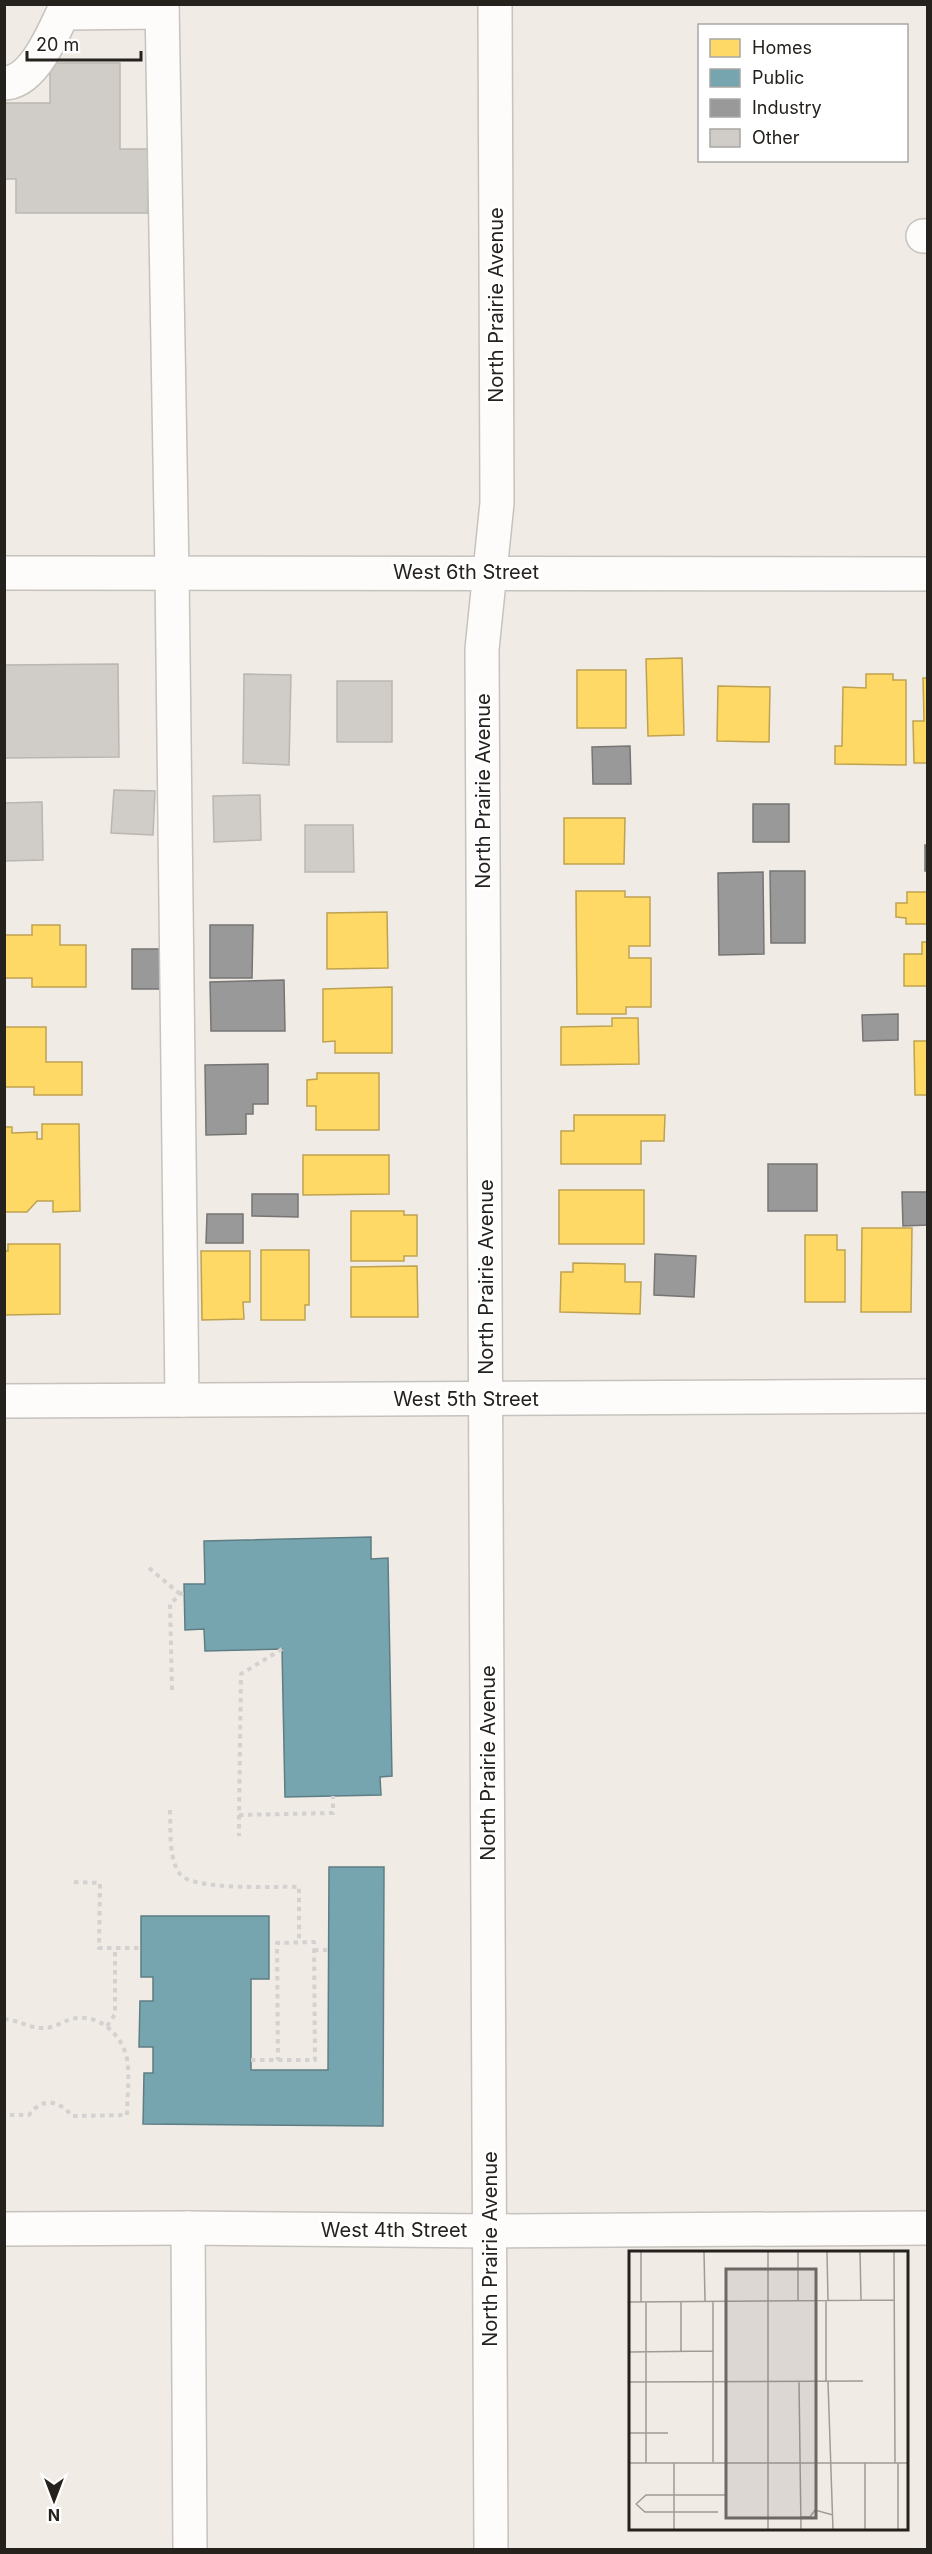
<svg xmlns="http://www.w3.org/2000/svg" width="932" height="2554" font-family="Inter,sans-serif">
	<rect width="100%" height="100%" fill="#f0ebe5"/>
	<g fill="#ffd966" stroke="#bea250" stroke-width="1.5">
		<polygon points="682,658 684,735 648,736 646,659"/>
		<rect x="577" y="670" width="49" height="58"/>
		<polygon points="866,674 893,674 893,680 906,680 906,765 835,764 835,746 842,746 843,687 866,688"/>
		<polygon points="923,678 928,678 928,763 914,763 913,721 924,721"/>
		<polygon points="718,686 770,687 769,742 717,741"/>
		<polygon points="564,818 625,818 624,864 564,864"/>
		<polygon points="576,891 625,891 625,897 650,897 650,946 629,946 629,958 651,958 651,1007 626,1007 626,1014 577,1014"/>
		<polygon points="907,892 928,892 928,924 906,924 906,918 896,917 896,903 907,903"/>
		<polygon points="387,912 388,968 327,969 327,913"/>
		<polygon points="32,925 60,925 60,945 86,945 86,987 32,987 32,978 4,978 4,935 32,935"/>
		<polygon points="922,942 928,942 928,986 904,986 904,954 922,954"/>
		<polygon points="392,987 392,1053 335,1053 335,1041 323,1042 323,989"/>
		<polygon points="612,1018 638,1018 639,1064 561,1065 561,1027 612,1026"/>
		<polygon points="4,1027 46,1027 46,1062 82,1062 82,1095 34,1095 34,1087 4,1087"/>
		<polygon points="914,1041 928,1041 928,1095 915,1095"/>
		<polygon points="317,1073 379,1073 379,1130 316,1130 316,1106 307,1106 307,1080 317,1079"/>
		<polygon points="574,1115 665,1115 664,1141 641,1141 641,1164 561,1164 561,1131 574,1131"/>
		<polygon points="42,1124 79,1124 80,1211 53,1212 53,1201 37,1201 27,1212 4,1212 4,1127 12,1127 12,1133 37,1132 37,1139 42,1139"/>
		<polygon points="303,1155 389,1155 389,1194 303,1195"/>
		<rect x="559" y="1190" width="85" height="54"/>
		<polygon points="351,1211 404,1211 404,1215 417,1215 417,1256 404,1256 404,1261 351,1261"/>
		<polygon points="862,1228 912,1228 911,1312 861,1312"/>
		<polygon points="805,1235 837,1235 837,1250 845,1250 845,1302 805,1302"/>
		<polygon points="8,1244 60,1244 60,1314 4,1315 4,1251 8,1251"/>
		<polygon points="261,1250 309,1250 309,1305 305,1305 305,1320 261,1320"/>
		<polygon points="201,1251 250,1251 250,1302 243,1302 244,1319 202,1320"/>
		<polygon points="573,1263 625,1264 625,1282 641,1282 640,1314 560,1312 561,1272 573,1272"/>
		<polygon points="417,1266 418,1317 351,1317 351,1267"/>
	</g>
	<g fill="#76a5af" stroke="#5e7e84" stroke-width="1.5">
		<polygon points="371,1537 371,1559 388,1558 392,1776 380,1777 381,1795 285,1797 282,1649 205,1651 204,1629 185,1630 184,1584 205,1584 204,1541"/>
		<polygon points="329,1867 384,1867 383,2126 143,2124 144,2073 153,2073 153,2047 139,2047 140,2001 153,2001 153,1977 141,1977 141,1916 269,1916 269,1979 251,1979 251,2070 328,2070"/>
	</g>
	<g fill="#999" stroke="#767574" stroke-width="1.5">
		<polygon points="630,746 631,784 593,784 592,747"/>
		<rect x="753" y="804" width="36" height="38"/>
		<polygon points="925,845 928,846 928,871 925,871"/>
		<polygon points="770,871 805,871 805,943 771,943"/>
		<polygon points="763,872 764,954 719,955 718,873"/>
		<polygon points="210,925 253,925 252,978 210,978"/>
		<rect x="132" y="949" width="37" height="40"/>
		<polygon points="284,980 285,1031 211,1031 210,982"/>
		<polygon points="898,1014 898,1040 863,1041 862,1015"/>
		<polygon points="268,1064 268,1104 253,1104 253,1114 246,1114 246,1134 206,1135 205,1065"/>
		<rect x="768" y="1164" width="49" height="47"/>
		<polygon points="902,1192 928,1192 928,1225 903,1226"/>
		<polygon points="252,1194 298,1194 298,1217 252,1216"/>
		<polygon points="207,1214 243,1214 243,1243 206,1243"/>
		<polygon points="655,1254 696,1256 694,1297 654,1295"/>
	</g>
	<g fill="#d0ccc7" stroke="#bab6b2" stroke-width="1.5">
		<polygon points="50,63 120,63 120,149 148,149 148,213 16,213 16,179 4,179 4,103 50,103"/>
		<polygon points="118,664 119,757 4,758 4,665"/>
		<polygon points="244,674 291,675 289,765 243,763"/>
		<rect x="337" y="681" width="55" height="61"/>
		<polygon points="114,790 155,791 153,835 111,833"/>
		<polygon points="260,795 261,840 214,842 213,796"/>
		<polygon points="42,802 43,860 4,861 4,803"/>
		<polygon points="305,825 353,825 354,872 305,872"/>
	</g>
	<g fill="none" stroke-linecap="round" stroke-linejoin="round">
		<defs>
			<g id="minor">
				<polyline points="162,4 172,573 182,1400"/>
				<path d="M4 83C33 83 52 35 63 13L162 12"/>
				<polyline points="923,236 928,236"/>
				<polyline points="4,1401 928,1396"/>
				<polyline points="188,2228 190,2550"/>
				<polyline points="4,2229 188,2228 490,2231 928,2228"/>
				<polyline points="491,2550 482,649 497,503 495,4"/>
			</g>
			<polyline id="major" points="4,573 928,574"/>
		</defs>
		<use href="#minor" stroke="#c6c2bd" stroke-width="36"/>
		<use href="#major" stroke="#c6c2bd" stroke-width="36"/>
		<g stroke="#d3d2d1" stroke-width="4" stroke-dasharray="4.5 4.5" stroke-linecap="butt">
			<polyline points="149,1568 180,1594"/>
			<polyline points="282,1649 241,1674 239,1815 333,1813 333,1796"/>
			<polyline points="172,1690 170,1604 184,1591"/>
			<path d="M170 1810C171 1829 168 1858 180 1874 193 1891 276 1886 299 1887V1942"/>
			<polyline points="239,1815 239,1836"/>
			<polyline points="74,1882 100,1883 99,1948 141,1948"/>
			<polyline points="314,1950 328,1950"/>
			<path d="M4 2019C19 2020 30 2029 44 2028 57 2028 66 2018 79 2018 102 2016 123 2037 127 2059 130 2077 127 2097 127 2115L72 2116C59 2100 42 2097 29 2115H4"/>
			<polyline points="107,2026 115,2014 115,1949"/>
			<polyline points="251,2060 315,2060 314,1942 277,1943 278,2060"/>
		</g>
		<use href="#minor" stroke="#fdfcfb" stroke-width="33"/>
		<use href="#major" stroke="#fdfcfb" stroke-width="33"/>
	</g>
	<g text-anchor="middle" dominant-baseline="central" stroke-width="6" stroke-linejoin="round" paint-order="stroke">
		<g font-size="20" fill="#25221e" stroke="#fff">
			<text transform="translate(496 305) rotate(-90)">North Prairie Avenue</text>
			<text x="466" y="572">West 6th Street</text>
			<text transform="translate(483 791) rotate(-90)">North Prairie Avenue</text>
			<text transform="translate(486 1277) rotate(-90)">North Prairie Avenue</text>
			<text x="466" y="1399">West 5th Street</text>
			<text transform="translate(488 1763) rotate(-90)">North Prairie Avenue</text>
			<text x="394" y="2230">West 4th Street</text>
			<text transform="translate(490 2249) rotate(-90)">North Prairie Avenue</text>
		</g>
	</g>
	<g transform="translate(629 2251)">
		<rect width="279" height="279" fill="#f0ebe5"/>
		<path fill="none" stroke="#9f9b95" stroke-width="1.5" d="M12 0V51M75 0 76 50M169 0V50M198 0 199 50M231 0 232 50M265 0 266 212M84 50V211M197 50V131M0 51 265 49M17 51V212M52 51V100M0 101 84 100M0 131 234 130M170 131 172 279M199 131 204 279M0 182H39M0 212H279M45 212V279M236 212V279M269 212V279M7 253 17 244H97M7 253 16 261H89M172 266H181L186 259 204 264M139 279V0"/>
		<path fill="#6c6864" fill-opacity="0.15" stroke="#6c6864" stroke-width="3" d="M97 18H187V267H97Z"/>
		<rect width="279" height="279" fill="none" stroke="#25221e" stroke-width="3"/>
	</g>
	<rect width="932" height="2554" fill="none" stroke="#25221e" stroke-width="12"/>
	<rect x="698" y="24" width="210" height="138" fill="#ffffff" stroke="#a8a7a5" stroke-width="1.5"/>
	<rect x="710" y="39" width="30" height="18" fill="#ffd966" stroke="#a8a7a5" stroke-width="1.5"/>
	<text x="752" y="54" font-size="18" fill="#25221e">Homes</text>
	<rect x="710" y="69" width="30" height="18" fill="#76a5af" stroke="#a8a7a5" stroke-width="1.5"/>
	<text x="752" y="84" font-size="18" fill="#25221e">Public</text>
	<rect x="710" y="99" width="30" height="18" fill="#999999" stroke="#a8a7a5" stroke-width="1.5"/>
	<text x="752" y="114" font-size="18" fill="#25221e">Industry</text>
	<rect x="710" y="129" width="30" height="18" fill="#d0ccc7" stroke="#a8a7a5" stroke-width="1.5"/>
	<text x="752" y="144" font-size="18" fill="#25221e">Other</text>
	<g transform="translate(54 2500) rotate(180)" stroke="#ffffff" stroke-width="4.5" paint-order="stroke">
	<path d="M0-4.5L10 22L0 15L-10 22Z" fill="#25221e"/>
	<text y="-9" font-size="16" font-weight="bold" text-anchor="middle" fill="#25221e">N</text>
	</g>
	<path d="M27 51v9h114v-9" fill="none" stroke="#25221e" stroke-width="3"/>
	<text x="36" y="51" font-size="18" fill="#25221e" stroke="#ffffff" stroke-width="4.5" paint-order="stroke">20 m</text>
</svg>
